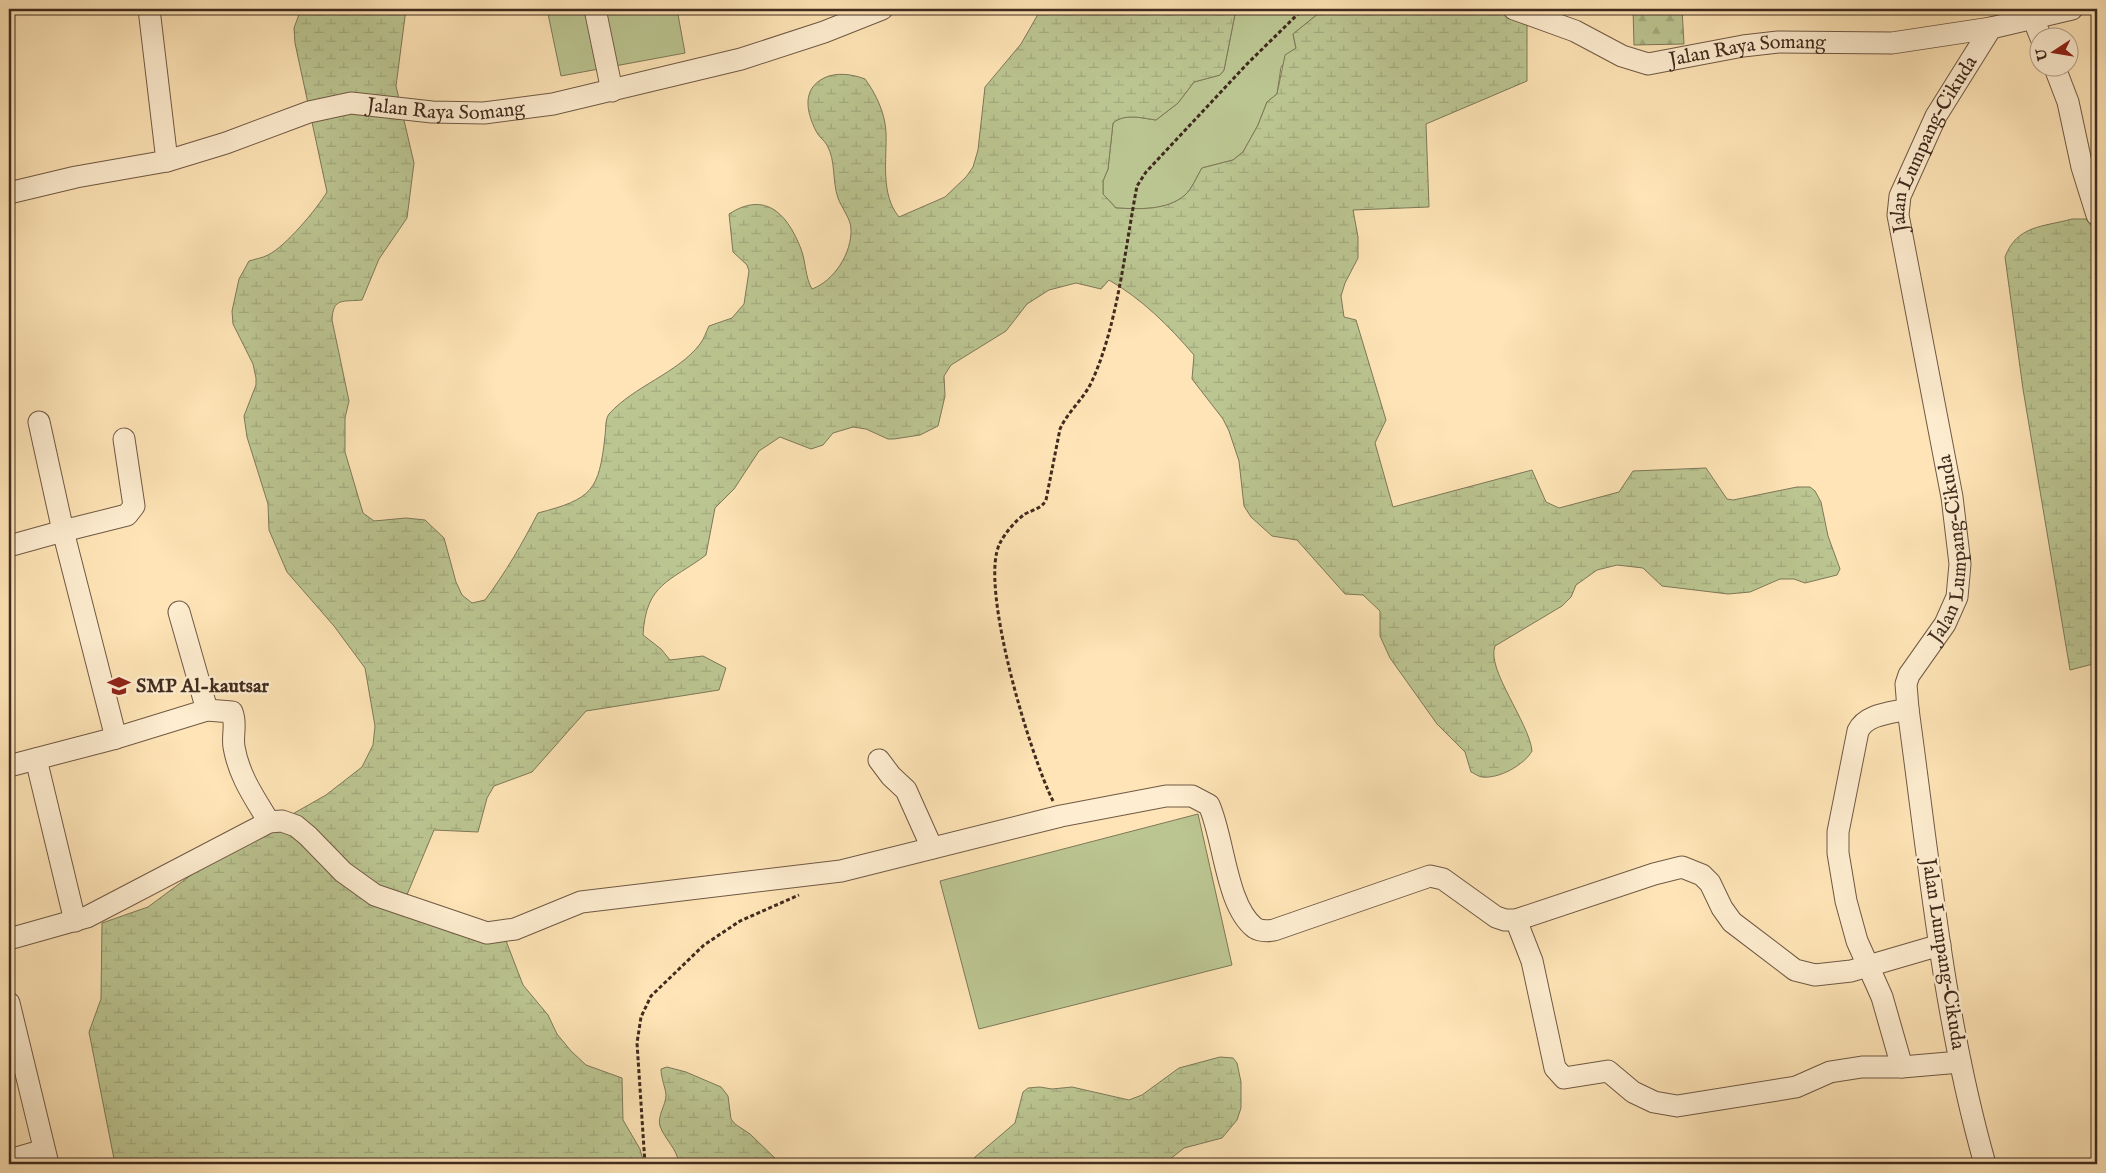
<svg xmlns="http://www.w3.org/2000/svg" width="2106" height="1173" font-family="'IM FELL English',serif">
	<defs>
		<pattern id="forest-firs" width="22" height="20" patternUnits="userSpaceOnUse" patternTransform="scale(1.25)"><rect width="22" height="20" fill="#bbc591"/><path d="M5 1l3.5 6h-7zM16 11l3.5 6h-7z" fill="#a2a97d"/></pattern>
		<pattern id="wetland-marsh" width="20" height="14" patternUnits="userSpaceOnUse" patternTransform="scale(1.25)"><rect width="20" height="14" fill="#bbc591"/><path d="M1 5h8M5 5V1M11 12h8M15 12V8" fill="none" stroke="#a2a97d"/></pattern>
	</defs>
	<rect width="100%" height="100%" fill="#fee4b6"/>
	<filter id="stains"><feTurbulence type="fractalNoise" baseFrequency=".004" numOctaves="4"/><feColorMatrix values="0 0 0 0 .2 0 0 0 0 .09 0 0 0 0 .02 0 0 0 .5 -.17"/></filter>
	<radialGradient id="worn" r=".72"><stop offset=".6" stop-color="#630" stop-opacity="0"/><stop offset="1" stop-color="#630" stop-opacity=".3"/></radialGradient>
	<g fill="#bbc591" stroke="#7e7858">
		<polygon points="547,9 677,9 685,53 561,76"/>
		<path d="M1236 9H1324L1293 34 1296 49 1281 67 1277 94 1267 102 1258 125 1243 152 1233 160 1202 168C1197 176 1192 189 1185 195 1167 211 1138 209 1116 208L1103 194V181L1108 169 1113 123C1125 113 1141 118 1156 120L1178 103 1194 82 1220 75 1224 70Z"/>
		<polygon points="1198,814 1232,965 979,1029 940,881"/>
	</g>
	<polygon fill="url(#forest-firs)" stroke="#7e7858" points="1633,9 1682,9 1684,44 1634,45"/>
	<g fill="url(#wetland-marsh)" stroke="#7e7858">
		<path d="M301 9H406L396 86 414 163 407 218 379 259 362 300C343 302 333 297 332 320L349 401 345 418V452L363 513 374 521 406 518 425 520 444 538 456 582 462 595 472 603 485 600C506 572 522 544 538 513 592 499 599 491 605 436 606 429 605 419 609 414 634 386 678 373 700 344 704 339 706 332 709 326L732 318 744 304 749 271 747 265 733 252 729 214C766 190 788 215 801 249 806 262 805 277 812 289 834 281 852 253 851 229 851 219 841 207 838 198 832 181 836 161 827 145 824 140 818 136 816 131 806 111 802 89 824 78 836 72 852 74 865 79 876 94 885 113 886 132 887 160 880 194 899 217L945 197 966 177 973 167 978 150 985 87 1021 44 1041 9H1236L1224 70 1220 75 1194 82 1178 103 1156 120C1141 118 1125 113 1113 123L1108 169 1103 181V194L1116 208C1138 209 1167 211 1185 195 1192 189 1197 176 1202 168L1233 160 1243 152 1258 125 1267 102 1277 94 1285 55 1296 48 1293 34 1324 9H1497L1527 17V81L1426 124 1429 207 1353 210 1358 237V258L1345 283 1341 296 1344 317 1356 320 1386 420 1375 443 1393 507 1532 470 1546 502 1559 508 1619 492 1633 471 1706 468 1727 499 1733 500 1797 487H1810L1815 491 1821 502 1828 536 1840 569 1837 575 1805 583 1794 579H1780L1750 592 1728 594 1662 586 1643 568 1617 565 1597 570 1576 585 1571 597 1562 606 1495 646C1486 669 1529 722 1532 751 1524 765 1499 779 1482 777 1479 777 1474 773 1471 772L1465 752 1437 724 1390 658 1380 636V611L1363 595 1345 594 1297 540 1272 536 1251 517 1244 506 1239 461 1229 431 1223 419 1192 379 1194 355C1169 326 1142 299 1109 280L1101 289 1076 283 1049 290 1027 304 1006 331 951 365 944 376 945 396 938 426 920 435 894 439H888L866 429 853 427 833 433 823 445 811 449 780 437 759 451 734 489 715 508 706 555C670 582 646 583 643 635L661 649 670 660 703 656 726 668 719 690 586 711 532 772 494 786 487 798 478 832 434 830 406 897 503 933 523 985 548 1015 557 1034 571 1051 586 1065 622 1078 623 1120 640 1149 644 1164H115L89 1032 101 999 102 923 148 907 210 861 326 795 362 767 373 745 375 726 365 668 334 626 287 572 269 530 268 504 247 437 244 416 256 385V378L253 364 233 324 232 311 239 279 249 261C255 259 262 258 268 255 286 246 316 210 327 192L295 43 294 28Z"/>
		<path d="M2072 219H2088L2097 223 2095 385 2097 394V663L2070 670 2023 389 2005 257C2017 225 2043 227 2072 219Z"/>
		<polygon points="1220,1057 1233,1058 1237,1063 1241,1082 1241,1108 1237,1120 1222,1138 1184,1148 1164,1164 967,1164 1015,1123 1023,1092 1028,1088 1040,1087 1052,1089 1072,1087 1129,1100 1142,1095 1179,1068"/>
		<path d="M667 1067 686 1072 721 1087 728 1096 731 1119 735 1124 750 1134 781 1164H679C677 1148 665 1140 660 1126 657 1116 666 1105 666 1095 666 1090 661 1078 661 1069Z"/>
	</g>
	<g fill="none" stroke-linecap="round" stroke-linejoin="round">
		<defs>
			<g id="minor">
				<polyline points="149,9 167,161"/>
				<polyline points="595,9 612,91"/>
				<path id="s1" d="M1514 9 1575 31 1622 56 1648 64 1743 46 1778 42 1892 43 1991 28"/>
				<polyline points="2033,18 2041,38"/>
				<polyline points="2055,68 2068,102 2082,167 2097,215"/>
				<path id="s2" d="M9 193 76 177 167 161 226 143 309 112 351 103 432 112 484 113 553 104 741 59 824 32 882 9"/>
				<polyline points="39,422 63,531 127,515 134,506 124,439"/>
				<polyline points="9,546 63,531 116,738"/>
				<polyline points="179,612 207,710"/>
				<polyline points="36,759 75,921"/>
				<polyline points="879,760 891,776 906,790 932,848"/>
				<path d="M9 766 116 738 207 710 232 712C237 724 232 734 234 747 239 776 254 797 269 822"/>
				<polyline points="1516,920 1532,961 1555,1068 1564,1078 1608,1071 1633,1092 1654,1102 1677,1106 1796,1087 1830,1072 1862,1067 1902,1067 1960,1062"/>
				<path d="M9 939 87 917 269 822 282 821 296 826 308 836 343 872 375 895 487 933 515 929 581 902 841 871 1061 816 1166 796H1192L1209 805C1224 838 1226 906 1255 928 1260 931 1268 931 1274 930L1430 876 1443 879 1496 917 1505 920H1516L1654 874 1682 867 1702 875 1710 883 1722 908 1732 922 1795 970 1815 975 1851 971 1940 945"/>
				<polyline points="9,1003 48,1164"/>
				<path d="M1902 1067 1882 997 1857 941 1846 901 1838 853V832L1858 731C1866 714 1891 713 1908 709"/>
				<polyline points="9,1160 44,1150"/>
				<path id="s3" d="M1985 1164C1943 1016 1929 861 1908 709L1906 684 1909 675 1945 624 1957 597 1960 564 1952 497 1898 215 1900 196 1936 116 1991 28 2072 9"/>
			</g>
		</defs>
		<use href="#minor" stroke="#705944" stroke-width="23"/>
		<g stroke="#412b1e" stroke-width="3" stroke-dasharray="4 2.5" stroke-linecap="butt">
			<path d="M1053 801C1031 757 978 585 1000 543 1005 533 1016 520 1025 514 1034 509 1041 509 1046 500L1060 429C1068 411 1084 399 1092 381 1118 324 1125 248 1137 186L1146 172 1248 63 1303 9"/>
			<polyline points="645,1164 637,1043 641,1017 651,996 704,945 740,921 799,895"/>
		</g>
		<use href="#minor" stroke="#feedd0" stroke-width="21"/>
	</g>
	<defs>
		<symbol id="school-bare" viewBox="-9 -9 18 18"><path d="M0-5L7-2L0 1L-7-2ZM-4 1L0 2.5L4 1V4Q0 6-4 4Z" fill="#8f2418" stroke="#feedd0" stroke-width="2.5" paint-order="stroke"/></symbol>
	</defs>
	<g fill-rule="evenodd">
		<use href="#school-bare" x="103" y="670" width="32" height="32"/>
	</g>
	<g text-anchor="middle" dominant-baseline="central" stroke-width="5" stroke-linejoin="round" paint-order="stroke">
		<g font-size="20" fill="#412b1e" stroke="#feedd0">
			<text stroke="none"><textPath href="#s1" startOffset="246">Jalan Raya Somang</textPath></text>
			<text stroke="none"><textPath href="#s2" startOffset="450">Jalan Raya Somang</textPath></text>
			<text stroke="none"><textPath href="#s3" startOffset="1055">Jalan Lumpang–Cikuda</textPath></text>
			<text stroke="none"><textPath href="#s3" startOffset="635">Jalan Lumpang–Cikuda</textPath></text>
			<text transform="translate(1943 954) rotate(81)">Jalan Lumpang–Cikuda</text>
		</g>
		<g font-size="20" font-weight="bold" fill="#412b1e" stroke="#feedd0" text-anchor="start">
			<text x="136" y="686">SMP Al-kautsar</text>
		</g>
	</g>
	<rect width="2106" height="1173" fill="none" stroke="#fee4b6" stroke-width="30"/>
	<rect x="10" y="10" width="2086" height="1153" fill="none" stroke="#412b1e" stroke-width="2.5"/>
	<rect x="15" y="15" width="2076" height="1143" fill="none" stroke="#412b1e"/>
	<g transform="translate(2054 52) rotate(258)"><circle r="24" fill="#feedd0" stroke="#b29f89"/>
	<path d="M0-4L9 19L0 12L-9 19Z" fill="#8f2418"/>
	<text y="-8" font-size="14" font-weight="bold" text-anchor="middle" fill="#412b1e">U</text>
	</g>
	<rect width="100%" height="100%" filter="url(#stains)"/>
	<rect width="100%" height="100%" fill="url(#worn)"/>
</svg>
